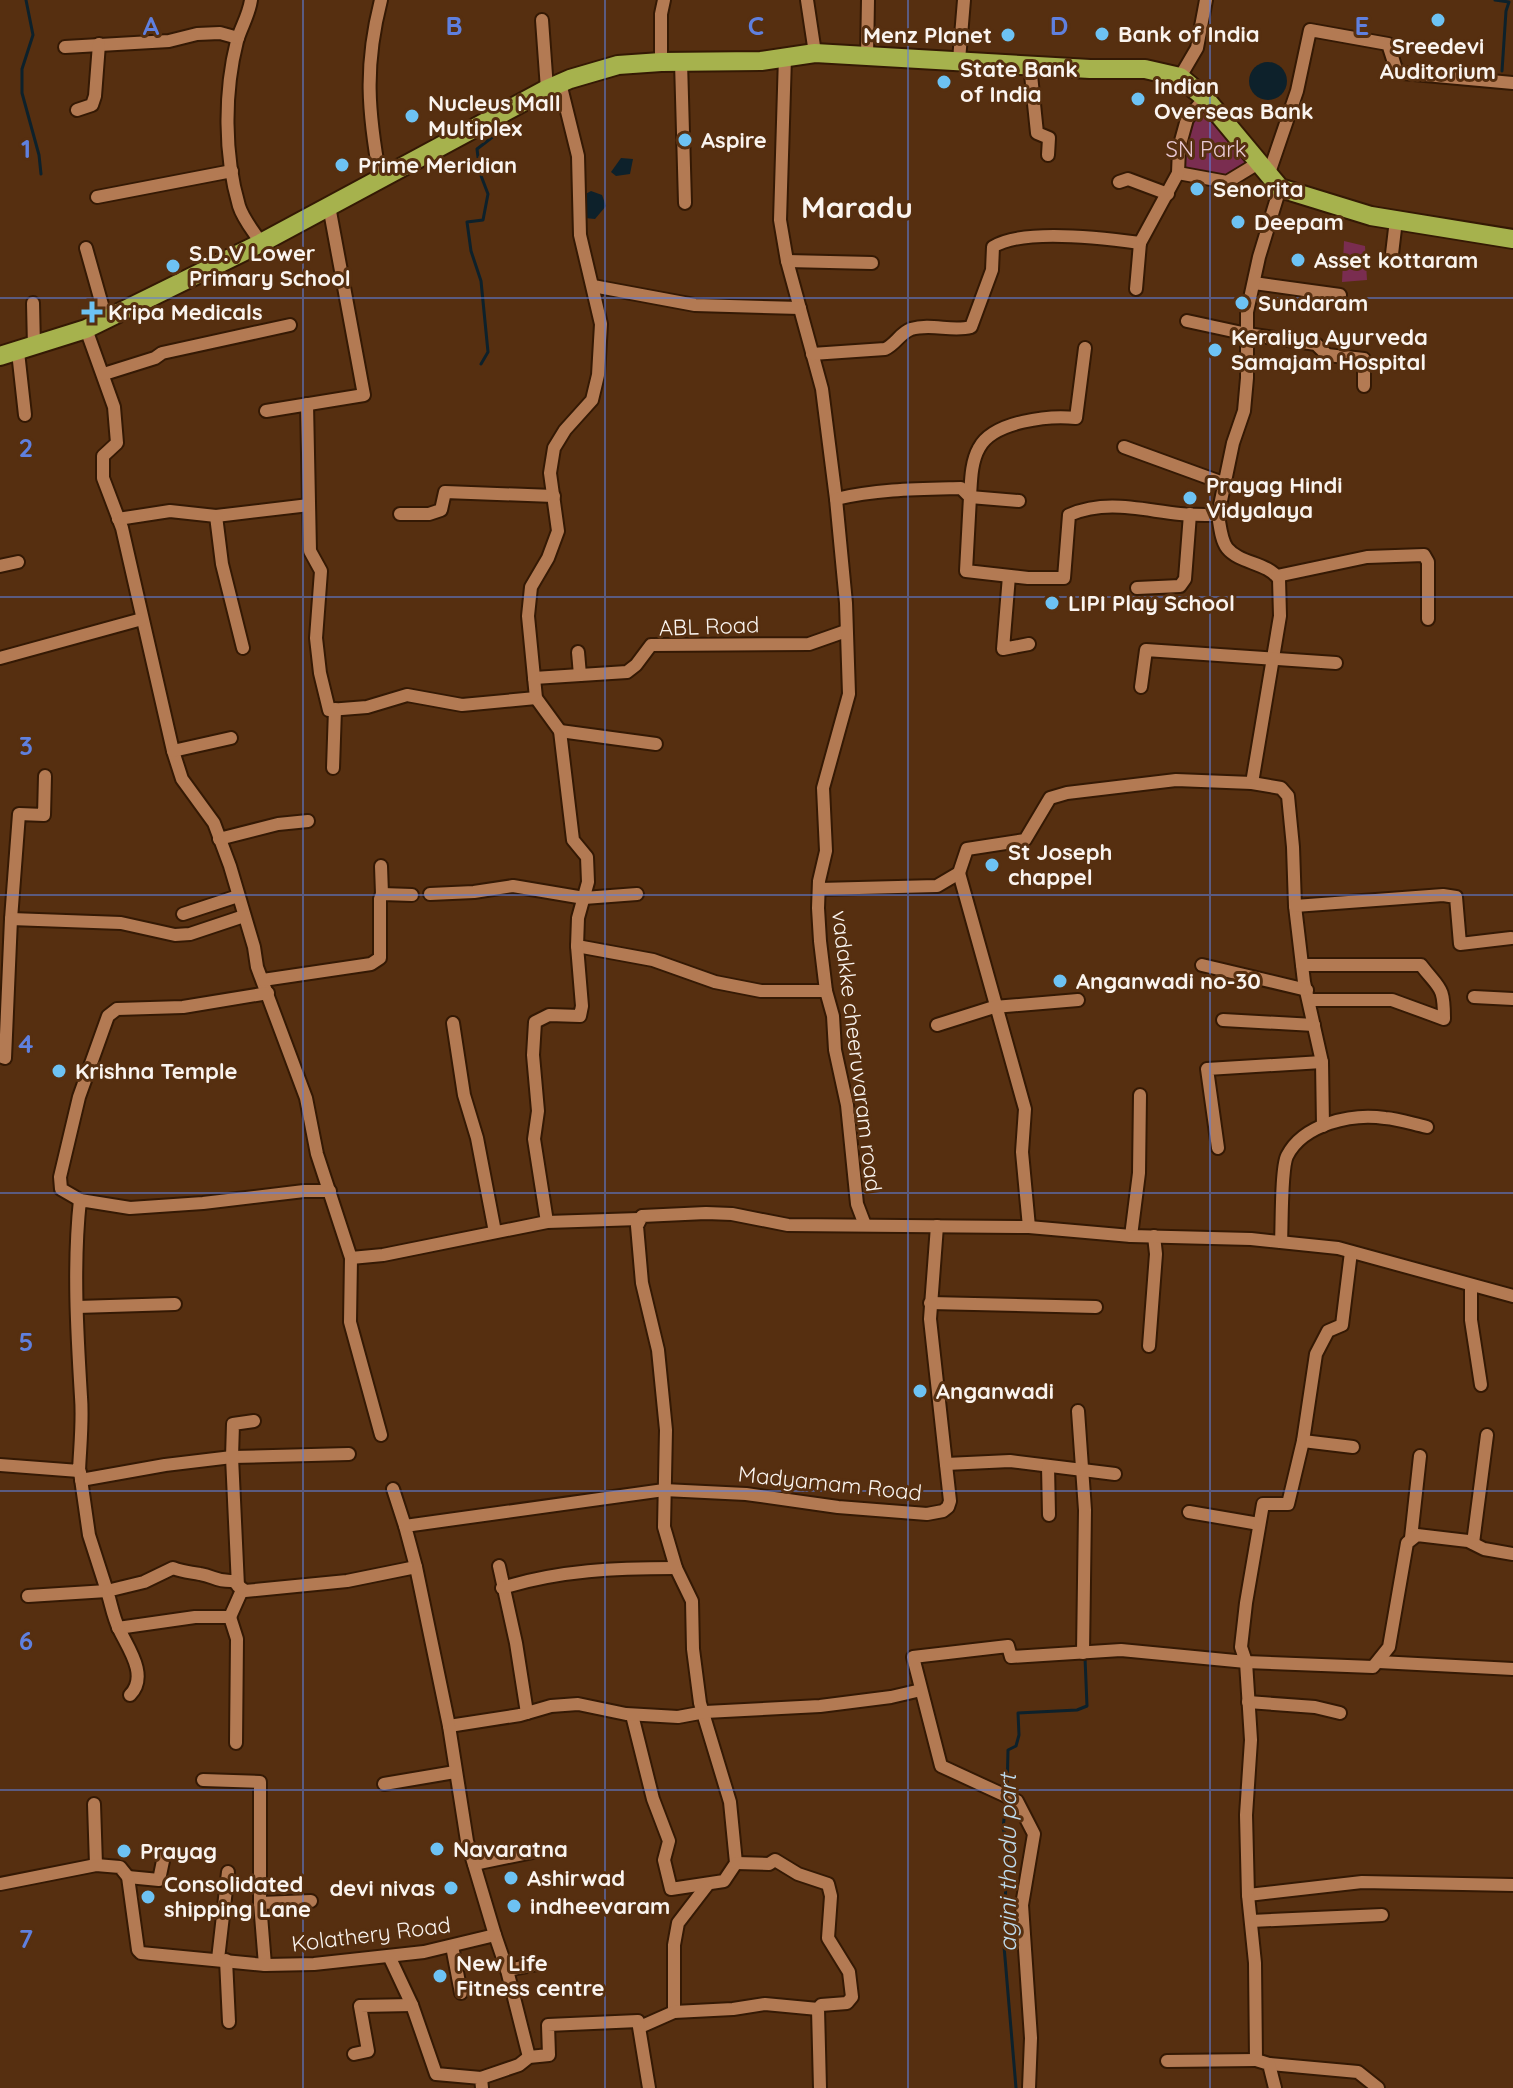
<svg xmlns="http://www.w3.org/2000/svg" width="1513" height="2088" font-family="Quicksand,sans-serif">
	<rect width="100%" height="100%" fill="#562f10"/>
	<g fill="#7a2d50">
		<path d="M1202 109 1248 162 1222 178 1190 174C1172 146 1184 133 1202 109Z"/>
		<polygon points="1344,241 1365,246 1367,280 1342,282"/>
	</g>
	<g fill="#0d212b">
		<circle cx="1268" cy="81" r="19"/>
		<polygon points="621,158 633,159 630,174 616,176 611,172"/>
		<polygon points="591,191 602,195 606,206 595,219 585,218 582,196"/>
	</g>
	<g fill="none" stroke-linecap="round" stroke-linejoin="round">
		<g stroke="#0d212b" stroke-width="3">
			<polyline points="26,0 33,35 22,69 22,93 39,155 41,174"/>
			<polyline points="1495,0 1509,2 1506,11 1502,71"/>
			<polyline points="481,364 488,352 481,281 471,251 467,222 483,220 488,194 480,173 477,149 503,129"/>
			<polyline points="1007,1794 1008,1750 1016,1746 1019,1735 1018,1713 1077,1710 1087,1706 1085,1658"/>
			<polyline points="1006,1802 1003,1828 1009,1849 1006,1876 1004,1946 1016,2088"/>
		</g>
		<defs>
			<g id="minor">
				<path d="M251 0C249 15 241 27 237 41 224 92 224 155 239 206 243 219 254 232 261 243"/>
				<polyline points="807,0 815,53"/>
				<polyline points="542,20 547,89"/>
				<polyline points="65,47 169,41 197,34 220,33 238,38"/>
				<polyline points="867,56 868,0"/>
				<polyline points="785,57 780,220 787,261 822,389 836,499"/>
				<polyline points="959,60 964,0"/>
				<polyline points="661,62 661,14 664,0"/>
				<polyline points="681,62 685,203"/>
				<polyline points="1030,65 1037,133 1049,138 1048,155"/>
				<polyline points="1180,77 1197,48 1206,0"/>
				<polyline points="77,110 92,105 95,96 99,44"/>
				<polyline points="1178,173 1227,182 1260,162"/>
				<polyline points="1269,173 1297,91 1310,30 1388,44 1396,69 1403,73 1513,83"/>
				<path d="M380 178C368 112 364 66 381 0"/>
				<polyline points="1119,182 1128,179 1168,194"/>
				<polyline points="97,197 232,171"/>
				<polyline points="86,248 106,319"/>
				<polyline points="1392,254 1396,220"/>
				<polyline points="787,261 872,263"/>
				<polyline points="1254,283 1340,295"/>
				<polyline points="593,286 695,305 800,308"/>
				<polyline points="1136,289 1140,243"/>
				<polyline points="33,303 34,347"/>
				<polyline points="1187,321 1247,334 1316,344 1327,355 1364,359 1364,386"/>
				<polyline points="86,329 114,407 117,443 103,456 103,478 122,528 173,751 182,779 214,823 230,866 254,947 257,967 306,1098 317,1154 351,1258 383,1255 547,1222 639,1219"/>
				<polyline points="18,352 25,415"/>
				<path d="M812 354 885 349C896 344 900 333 911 329 931 323 952 332 971 327L992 270 993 247C1022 228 1104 238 1140 243L1178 173 1179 148 1187 119 1205 98"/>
				<polyline points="104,374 155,358 162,353 290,325"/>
				<polyline points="307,404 310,551 321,571 316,638 320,673 329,710 367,707 407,695 462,705 536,698"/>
				<polyline points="266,411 364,395 329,206"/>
				<polyline points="1124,447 1223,483"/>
				<path d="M1019 501 970 497C971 481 971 462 979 448 993 421 1050 415 1076 418L1085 348"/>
				<polyline points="400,514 429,514 441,510 445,492 554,496"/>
				<path d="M1218 515C1220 526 1221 540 1227 548 1240 564 1267 562 1279 579L1280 616 1252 783"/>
				<polyline points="216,516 309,505"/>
				<polyline points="118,519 170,511 216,516 222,564 243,648"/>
				<polyline points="0,566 18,562"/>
				<polyline points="1009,576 1003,649 1029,644"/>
				<polyline points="1277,576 1367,557 1424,555 1428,562 1428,619"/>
				<polyline points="1137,588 1180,586 1185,579 1190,514"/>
				<polyline points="578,652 580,675"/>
				<polyline points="0,658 142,619"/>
				<polyline points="534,678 627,672 636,665 651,645 809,644 846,631"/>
				<polyline points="1141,687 1146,650 1336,663"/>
				<polyline points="560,731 656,744"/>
				<polyline points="173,751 231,738"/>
				<polyline points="333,768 335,709"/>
				<polyline points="219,839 278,824 308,821"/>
				<polyline points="381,866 382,894"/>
				<polyline points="959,873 1025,1109 1022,1152 1029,1227"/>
				<polyline points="819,889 937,886 959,873 967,849 1025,840 1050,798 1067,793 1176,780 1252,783 1281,788 1288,796 1293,847 1295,906 1304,982 1322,1062 1323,1126"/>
				<polyline points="430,894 474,892 513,886 584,898 637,894"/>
				<polyline points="1295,906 1443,895 1456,897 1460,944 1511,938"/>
				<polyline points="183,914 238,896"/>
				<polyline points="11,919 19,814 44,815 45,776"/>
				<polyline points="577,946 653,960 715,982 761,991 826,991"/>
				<polyline points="1202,965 1307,990"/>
				<path d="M1302 965H1421C1440 990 1444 985 1444 1019L1392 1000H1309"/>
				<polyline points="263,980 371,964 380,958 380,899 382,894 412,895"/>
				<polyline points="1474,997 1513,999"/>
				<polyline points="1223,1020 1314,1025"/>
				<polyline points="453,1023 464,1095 477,1138 495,1232"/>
				<polyline points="937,1025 994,1007 1078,1000"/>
				<polyline points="0,1056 5,1058 11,919 121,923 175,935 190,934 244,916"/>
				<polyline points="1218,1148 1207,1069 1322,1062"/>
				<polyline points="80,1200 61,1189 60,1177 79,1097 108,1016 117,1009 183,1007 268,993"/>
				<polyline points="547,1222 534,1139 538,1111 533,1055 535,1022 549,1015 580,1016 582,1006 577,946 578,918 588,882 587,857 573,840 560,731 536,698 528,616 531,587 548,558 558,531 550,473 554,448 565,430 592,400 598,375 601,324 580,235 578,156 560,83"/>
				<path d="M865 1225 857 1204 847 1105 835 1050 833 1016 826 991 820 941 818 908 819 881 826 851 823 788 849 694 846 603 836 499C877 489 920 489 961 488L970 497 966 571 1028 578H1064L1069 515C1107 499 1141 510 1180 514 1192 515 1205 515 1218 515L1233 443 1244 411 1247 378V312L1259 257 1280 188"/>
				<polyline points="1131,1236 1139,1173 1140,1095"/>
				<path d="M1281 1242C1282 1224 1281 1169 1287 1156 1303 1124 1352 1113 1385 1118 1399 1119 1413 1124 1427 1127"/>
				<polyline points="351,1258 350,1322 381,1435"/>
				<polyline points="1471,1285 1471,1320 1481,1385"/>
				<polyline points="930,1303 1096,1307"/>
				<polyline points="77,1307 175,1304"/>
				<polyline points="1149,1346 1156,1254 1154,1236"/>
				<polyline points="1078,1411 1085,1510 1083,1653"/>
				<polyline points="1303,1441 1353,1447"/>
				<polyline points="946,1464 1010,1461 1115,1474"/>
				<path d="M0 1465 79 1471C80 1447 83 1421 81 1397 77 1332 73 1264 80 1200L130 1208 203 1203 304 1191H330"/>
				<polyline points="1048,1466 1049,1515"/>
				<polyline points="81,1480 165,1465 232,1457 349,1454"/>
				<polyline points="393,1489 405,1526"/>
				<polyline points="1189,1512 1259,1524"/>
				<polyline points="1411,1538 1420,1456"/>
				<polyline points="1473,1543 1487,1435"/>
				<polyline points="499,1566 516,1643 527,1713"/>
				<polyline points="416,1567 405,1526 664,1490 746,1494 838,1507 927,1514 943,1511 948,1507 950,1501 930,1319 937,1226"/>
				<polyline points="238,1586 232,1457 233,1424 254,1421"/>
				<path d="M502 1588C560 1570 616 1568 676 1568"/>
				<polyline points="28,1596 107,1591 89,1535 80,1472"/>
				<polyline points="230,1617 237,1639 236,1743"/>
				<polyline points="118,1628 195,1617 230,1617 242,1590"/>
				<polyline points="1379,1662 1513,1669"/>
				<polyline points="1248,1702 1315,1707 1340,1713"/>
				<polyline points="632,1715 653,1799 669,1841 664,1860 671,1889 724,1881 736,1863 730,1802 700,1703 693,1649 692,1601 676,1568 664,1527 666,1430 658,1350 642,1283 637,1226 642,1216 706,1213 732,1214 788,1225 1029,1227 1131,1236 1251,1239 1338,1248 1513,1296"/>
				<polyline points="449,1726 520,1715 551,1706 578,1704 626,1714 678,1717 705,1712 820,1706 891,1697 921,1690"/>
				<polyline points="203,1780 260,1782 260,1903 265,1965"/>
				<polyline points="384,1784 455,1772"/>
				<polyline points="94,1804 96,1865"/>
				<polyline points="736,1863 769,1864 775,1860 798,1874 828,1884 831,1896 828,1938 849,1972 852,1997 847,2003 821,2005 818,2009 820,2088"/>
				<polyline points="474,1864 533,1852"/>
				<polyline points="128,1877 159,1880 164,1856"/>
				<path d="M0 1884 96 1865 120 1867 128 1877 138 1950 141 1953 265 1965 314 1964 424 1952 495 1935 467 1841 449 1726 416 1567 347 1581 245 1591 233 1581C216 1582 214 1576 200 1574 190 1572 183 1572 173 1568L144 1582 107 1591C111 1603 113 1617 119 1629 128 1648 149 1676 130 1695"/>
				<polyline points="1248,1895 1362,1882 1513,1885"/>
				<polyline points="260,1903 311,1901"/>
				<polyline points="1251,1921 1382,1915"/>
				<polyline points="495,1935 507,1970 529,2057"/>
				<polyline points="452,1946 461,1993"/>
				<polyline points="389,1956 412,2005 436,2074 481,2078 482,2088"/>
				<polyline points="218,1959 228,1872"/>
				<polyline points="226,1960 229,2022"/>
				<polyline points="507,1970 538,1964"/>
				<polyline points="674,2012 674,1945 678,1923 708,1884"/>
				<polyline points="640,2027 674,2012 733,2009 765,2004 818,2009"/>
				<polyline points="354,2054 368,2051 360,2006 412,2005"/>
				<polyline points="1167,2061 1256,2060"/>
				<polyline points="1269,2064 1358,2072 1378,2088"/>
				<polyline points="481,2078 519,2065 529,2057 549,2055 548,2025 638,2021 649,2088"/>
				<polyline points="1029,2088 1031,2038 1022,1905 1034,1834 1017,1801 941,1766 913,1657 1008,1646 1011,1657 1121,1650 1246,1662 1373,1667 1389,1647 1407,1543 1417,1535 1468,1541 1484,1549 1513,1554"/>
				<polyline points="1275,2088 1269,2064 1256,2060 1255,1963 1248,1895 1246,1815 1251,1740 1246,1662 1241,1647 1246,1603 1263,1504 1288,1504 1303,1441 1316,1354 1328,1331 1342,1325 1351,1252"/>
			</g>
			<polyline id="highway" points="0,356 86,329 261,243 547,89 570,79 618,65 661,62 761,61 815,53 1090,69 1145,69 1180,77 1205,98 1280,188 1371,216 1513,239"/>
		</defs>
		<use href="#minor" stroke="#341904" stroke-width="16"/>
		<use href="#highway" stroke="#341904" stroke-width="22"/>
		<use href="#minor" stroke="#b37a53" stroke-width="12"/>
		<use href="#highway" stroke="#a6b24d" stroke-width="18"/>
	</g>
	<path fill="none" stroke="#5f80df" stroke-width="2" stroke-opacity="0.55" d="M303 0V2088M605 0V2088M908 0V2088M1210 0V2088M0 298H1513M0 597H1513M0 895H1513M0 1193H1513M0 1491H1513M0 1790H1513"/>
	<g fill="#6dc2f3" stroke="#562f10" stroke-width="3">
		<circle cx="1438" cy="20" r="8"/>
		<circle cx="1102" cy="34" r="8"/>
		<circle cx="1008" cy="35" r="8"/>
		<circle cx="944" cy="82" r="8"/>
		<circle cx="1138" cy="99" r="8"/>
		<circle cx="412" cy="116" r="8"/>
		<circle cx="685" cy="140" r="8"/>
		<circle cx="342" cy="165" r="8"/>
		<circle cx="1197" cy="189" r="8"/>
		<circle cx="1238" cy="222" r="8"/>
		<circle cx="1298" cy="260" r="8"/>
		<circle cx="173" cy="266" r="8"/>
		<circle cx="1242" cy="303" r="8"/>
		<path d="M88 300h8v8h8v8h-8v8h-8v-8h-8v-8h8z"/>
		<circle cx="1215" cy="350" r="8"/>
		<circle cx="1190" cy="498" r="8"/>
		<circle cx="1052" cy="603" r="8"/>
		<circle cx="992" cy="865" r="8"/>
		<circle cx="1060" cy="981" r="8"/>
		<circle cx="59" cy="1071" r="8"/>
		<circle cx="920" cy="1391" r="8"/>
		<circle cx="437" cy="1849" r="8"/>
		<circle cx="124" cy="1851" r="8"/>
		<circle cx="511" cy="1878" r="8"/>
		<circle cx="451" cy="1888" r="8"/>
		<circle cx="148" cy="1897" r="8"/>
		<circle cx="514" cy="1906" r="8"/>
		<circle cx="440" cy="1976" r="8"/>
	</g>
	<g text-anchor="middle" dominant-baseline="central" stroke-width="6" stroke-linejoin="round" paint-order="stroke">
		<g font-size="22" font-weight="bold" fill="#faf4ef" stroke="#562f10" text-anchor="start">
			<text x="1118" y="34">Bank of India</text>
			<text x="992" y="35" text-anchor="end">Menz Planet</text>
			<text x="1438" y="46" text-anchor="middle">Sreedevi<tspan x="1438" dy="25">Auditorium</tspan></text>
			<text x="960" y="69">State Bank<tspan x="960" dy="25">of India</tspan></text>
			<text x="1154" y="86">Indian<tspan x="1154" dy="25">Overseas Bank</tspan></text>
			<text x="428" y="103">Nucleus Mall<tspan x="428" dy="25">Multiplex</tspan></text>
			<text x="701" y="140">Aspire</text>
			<text x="358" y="165">Prime Meridian</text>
			<text x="1213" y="189">Senorita</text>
			<text x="1254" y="222">Deepam</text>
			<text x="189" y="253">S.D.V Lower<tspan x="189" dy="25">Primary School</tspan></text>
			<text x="1314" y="260">Asset kottaram</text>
			<text x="1258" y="303">Sundaram</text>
			<text x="108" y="312">Kripa Medicals</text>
			<text x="1231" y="337">Keraliya Ayurveda<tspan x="1231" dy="25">Samajam Hospital</tspan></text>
			<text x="1206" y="485">Prayag Hindi<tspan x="1206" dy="25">Vidyalaya</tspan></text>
			<text x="1068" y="603">LIPI Play School</text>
			<text x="1008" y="852">St Joseph<tspan x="1008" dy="25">chappel</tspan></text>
			<text x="1076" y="981">Anganwadi no-30</text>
			<text x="75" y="1071">Krishna Temple</text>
			<text x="936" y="1391">Anganwadi</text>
			<text x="453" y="1849">Navaratna</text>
			<text x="140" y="1851">Prayag</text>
			<text x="527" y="1878">Ashirwad</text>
			<text x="164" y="1884">Consolidated<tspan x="164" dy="25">shipping Lane</tspan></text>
			<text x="435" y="1888" text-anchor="end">devi nivas</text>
			<text x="530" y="1906">indheevaram</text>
			<text x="456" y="1963">New Life<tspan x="456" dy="25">Fitness centre</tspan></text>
		</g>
		<g font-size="22" fill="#ebcbd6" stroke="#562f10">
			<text x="1206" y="149">SN Park</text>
		</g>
		<g font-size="22" fill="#faf4ef" stroke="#562f10">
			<text transform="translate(709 626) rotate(-2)">ABL Road</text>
			<text transform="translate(857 1051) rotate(83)">vadakke cheeruvaram road</text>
			<text transform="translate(830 1483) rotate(6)">Madyamam Road</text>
			<text transform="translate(371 1934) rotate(-7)">Kolathery Road</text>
		</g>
		<g font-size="24" font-style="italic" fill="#bedaeb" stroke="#562f10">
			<text transform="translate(1007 1863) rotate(-90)">agini thodu part</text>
		</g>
		<g font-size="30" font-weight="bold" fill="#faf4ef" stroke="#562f10">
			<text x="857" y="207">Maradu</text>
		</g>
	</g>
	<g font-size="26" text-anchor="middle" font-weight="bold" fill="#5f80df" stroke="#562f10" stroke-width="6" stroke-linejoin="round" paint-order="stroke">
		<text x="151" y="35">A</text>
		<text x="454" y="35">B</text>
		<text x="756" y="35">C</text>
		<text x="1059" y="35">D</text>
		<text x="1362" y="35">E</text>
		<text x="26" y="158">1</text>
		<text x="26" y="457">2</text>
		<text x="26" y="755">3</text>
		<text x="26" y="1053">4</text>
		<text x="26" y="1351">5</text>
		<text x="26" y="1650">6</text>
		<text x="26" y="1948">7</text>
	</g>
</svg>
